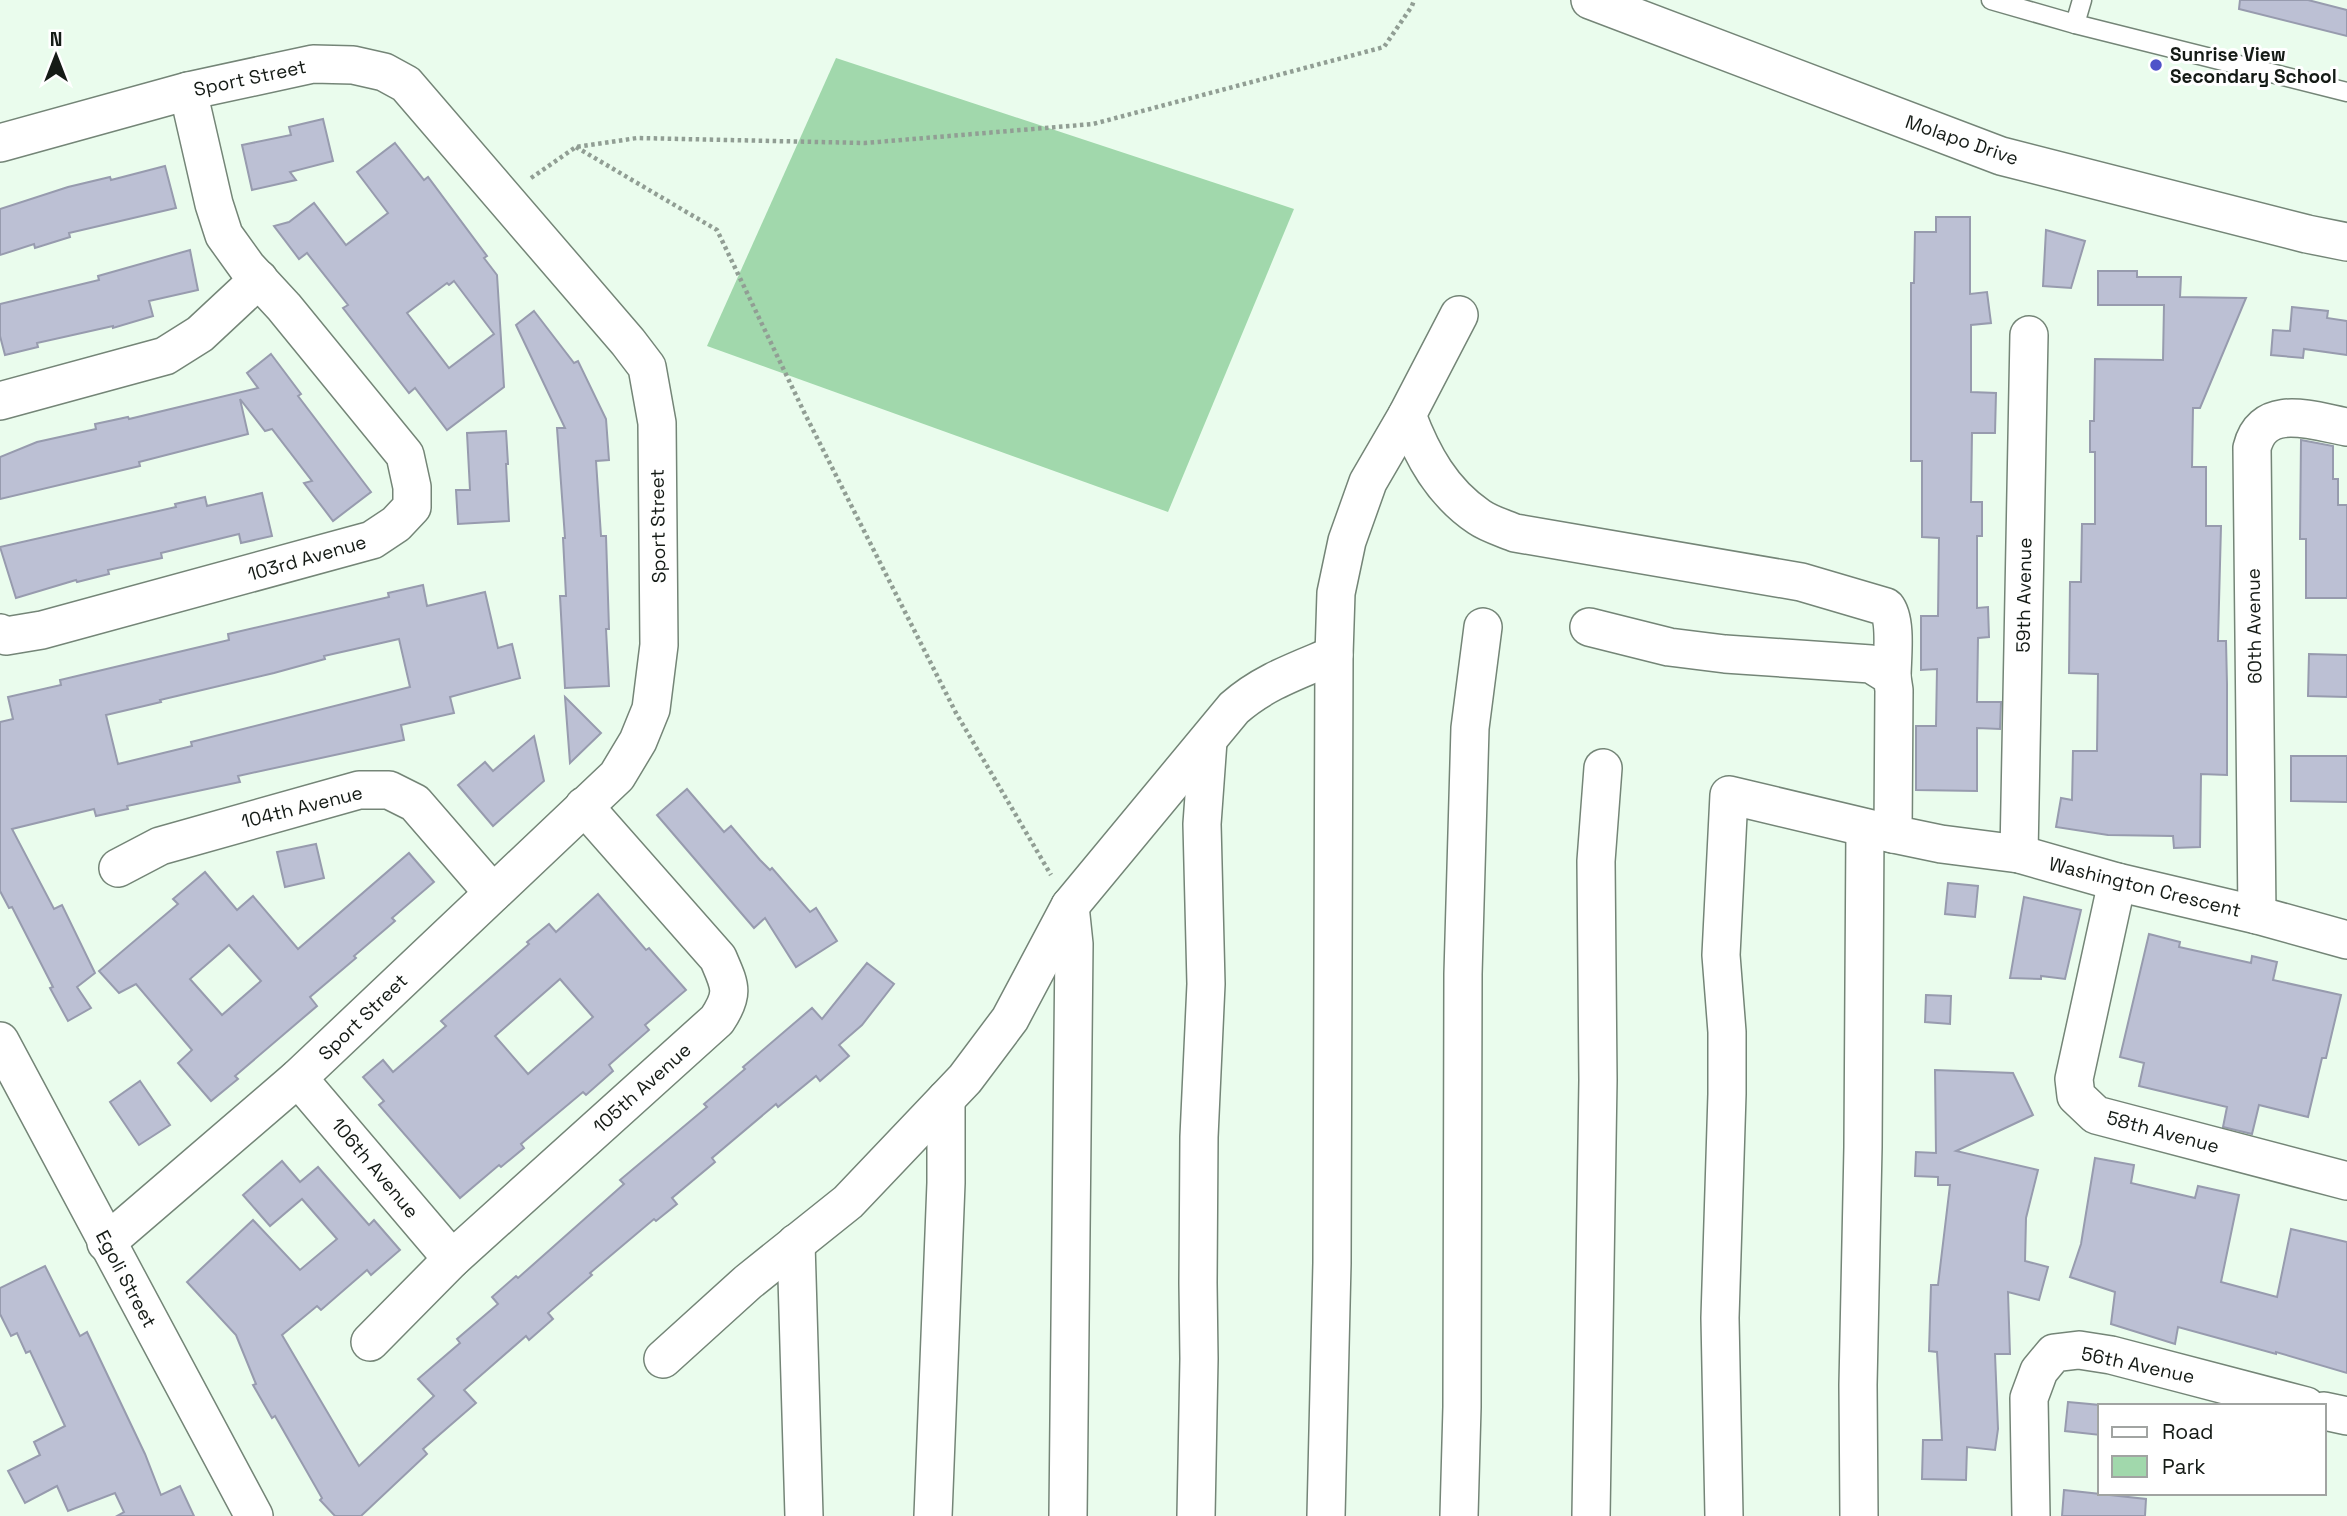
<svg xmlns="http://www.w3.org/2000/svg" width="2347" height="1516" font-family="'Space Grotesk',sans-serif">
	<rect width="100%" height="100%" fill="#eafced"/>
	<polygon fill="#a1d8ac" points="836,58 1294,209 1168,512 707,346"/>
	<g fill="#bcc0d4" stroke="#979bae" stroke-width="2" fill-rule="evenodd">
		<polygon points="2240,0 2308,0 2347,10 2347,36 2239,9"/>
		<polygon points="323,119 333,161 290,172 296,180 252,190 242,145 291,135 289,127"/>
		<path d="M395 143 424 180 428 177 487 256 484 258 497 275 504 387 447 430 415 388 409 393 343 308 348 305 307 253 299 259 274 226 289 222 314 203 346 245 388 213 357 172ZM454 281 494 334 449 368 407 313 447 283 449 285Z"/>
		<polygon points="165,166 176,208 69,233 70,237 35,248 34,244 0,255 0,209 68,187 110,177 111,180"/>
		<polygon points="1936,217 1970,217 1970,294 1987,292 1991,323 1971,325 1971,392 1996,393 1995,433 1972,433 1971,502 1982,502 1982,536 1977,536 1977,608 1988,607 1989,637 1978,638 1977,702 2001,702 2000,729 1977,728 1977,791 1916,790 1916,726 1936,726 1937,669 1921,670 1921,616 1938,616 1939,538 1922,537 1922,461 1911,461 1911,283 1914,283 1915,232 1936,232"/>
		<polygon points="2046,230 2085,241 2071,288 2043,286"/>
		<polygon points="190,250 198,290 149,301 153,316 113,328 113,326 37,343 38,347 5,355 0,336 0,304 99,280 98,276"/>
		<polygon points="2098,271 2137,271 2137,277 2181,277 2180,297 2246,298 2200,408 2193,408 2192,467 2206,467 2206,526 2221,526 2218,641 2226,641 2227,684 2227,775 2201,774 2200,847 2174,848 2173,836 2108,835 2056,827 2061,798 2072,800 2073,751 2097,751 2098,674 2069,673 2070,582 2081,582 2082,524 2095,524 2095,452 2090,452 2090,421 2094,421 2095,359 2163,360 2164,305 2098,305"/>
		<polygon points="2292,307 2328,311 2327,318 2347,321 2347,355 2304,349 2303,358 2271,355 2273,330 2290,331"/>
		<polygon points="534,311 574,363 578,361 606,419 609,460 596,461 601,536 606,536 609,629 606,629 609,686 565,688 560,596 566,596 563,538 565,538 557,428 565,428 516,325"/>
		<polygon points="271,354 301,394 298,396 371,492 333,521 304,483 312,481 272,429 265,431 240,399 248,434 139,462 140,466 0,499 0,457 37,442 96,429 95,424 128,417 129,419 258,388 247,373"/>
		<polygon points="506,431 508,464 506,464 509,521 458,524 456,490 470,490 467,433"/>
		<polygon points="2301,440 2333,446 2333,479 2338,479 2338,505 2347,505 2347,598 2306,598 2306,539 2300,539"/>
		<polygon points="262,493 272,536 241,543 239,534 161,553 162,558 108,570 109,574 77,582 76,580 16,598 0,547 176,507 175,504 205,497 207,506"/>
		<path d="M423 585 427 606 485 592 498 648 512 644 520 678 450 697 454 713 401 725 404 740 238 776 240 782 127 806 128 809 96 816 94 809 12 829 54 909 62 905 95 973 77 987 91 1008 68 1021 50 988 53 987 12 907 9 908 0 891V722L13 719 8 697 61 685 60 680 229 640 228 634 389 597 388 593ZM399 639 410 687 191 742 192 746 118 764 106 715 161 702 160 700 274 673 325 659 324 656Z"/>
		<polygon points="2309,654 2347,655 2347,697 2308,696"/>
		<polygon points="565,697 601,733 570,763"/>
		<polygon points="534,736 544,781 493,826 458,785 485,762 493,771"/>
		<polygon points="2291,756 2347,756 2347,802 2291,801"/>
		<polygon points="687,789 724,832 731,826 760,860 770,870 772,868 810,912 816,908 837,941 796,967 765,918 754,928 657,815"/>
		<polygon points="316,844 324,878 285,887 277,852"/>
		<path d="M409 853 434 882 392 918 395 921 354 956 356 958 310 997 317 1006 235 1076 238 1079 211 1101 178 1063 192 1050 136 984 119 993 99 971 178 904 173 899 205 872 237 910 253 896 298 949ZM229 945 261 981 222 1015 190 979Z"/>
		<polygon points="1948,883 1978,886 1975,917 1945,914"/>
		<path d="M598 894 646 950 649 948 686 990 645 1025 649 1030 609 1065 613 1071 586 1095 583 1092 521 1144 524 1148 501 1167 499 1165 460 1198 379 1105 384 1101 363 1077 383 1060 393 1072 446 1026 441 1021 529 944 527 942 549 924 556 932ZM560 979 593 1017 528 1074 495 1036Z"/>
		<polygon points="2024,897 2081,910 2065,979 2041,976 2041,979 2010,978"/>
		<polygon points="2149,934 2180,942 2179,947 2251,963 2252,956 2277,962 2273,980 2341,995 2326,1058 2322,1058 2308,1117 2259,1105 2252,1134 2223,1127 2227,1107 2139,1086 2144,1063 2120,1057"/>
		<polygon points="867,963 894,984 862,1025 839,1045 849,1056 820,1081 816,1076 778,1107 776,1104 712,1158 715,1162 672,1198 677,1204 656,1221 654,1219 590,1273 592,1275 548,1313 553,1319 529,1340 526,1336 464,1390 476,1403 423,1449 427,1454 361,1516 335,1516 320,1500 322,1498 275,1416 272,1418 253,1385 256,1384 236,1335 187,1282 253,1220 300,1270 337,1239 302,1199 270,1226 243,1195 282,1161 300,1182 318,1167 369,1225 374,1220 400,1250 371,1275 367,1270 321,1310 317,1306 282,1335 359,1466 434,1396 418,1379 460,1343 457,1339 498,1304 492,1297 516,1276 518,1278 624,1184 620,1180 707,1107 704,1104 745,1069 743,1067 812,1008 822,1019"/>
		<polygon points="1926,995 1951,996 1950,1024 1925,1022"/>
		<polygon points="1935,1070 2013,1073 2033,1115 1956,1151 2038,1170 2026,1218 2025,1261 2048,1267 2039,1300 2008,1292 2010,1354 1995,1354 1998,1429 1995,1450 1967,1447 1966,1480 1922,1479 1923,1440 1942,1440 1937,1352 1929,1351 1931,1285 1938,1285 1950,1185 1938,1185 1938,1177 1915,1176 1916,1152 1936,1153"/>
		<polygon points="140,1081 170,1125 139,1145 110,1102"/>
		<polygon points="2095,1158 2134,1165 2131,1183 2195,1198 2198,1186 2239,1195 2221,1282 2277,1297 2291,1229 2347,1242 2347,1373 2276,1352 2276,1354 2178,1327 2175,1344 2111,1324 2115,1292 2070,1277 2081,1244"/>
		<polygon points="45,1266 80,1336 87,1332 145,1454 161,1495 180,1486 194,1516 117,1516 124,1512 115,1493 68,1511 57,1486 25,1503 8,1471 40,1455 34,1442 65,1426 30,1351 26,1353 17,1333 11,1336 0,1314 0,1288"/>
		<polygon points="2068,1402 2100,1405 2100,1435 2065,1431"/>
		<polygon points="2064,1490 2146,1499 2145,1516 2062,1516"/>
	</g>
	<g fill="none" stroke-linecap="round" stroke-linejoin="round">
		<defs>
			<g id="lane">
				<polyline points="1991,0 2075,24 2347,92"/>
				<polyline points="2075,24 2082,0"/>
			</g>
			<g id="street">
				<polyline points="1590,0 2001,156 2307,234 2347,242"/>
				<polyline points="0,143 188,91 313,64 353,65 384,72 406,84 628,342 647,367 657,423 659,645 651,709 638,741 617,776 298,1078 106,1243"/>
				<polyline points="0,401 165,356 200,334 259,279"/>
				<path d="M1407 415C1422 455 1442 492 1479 517 1489 524 1503 528 1515 533L1801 582 1886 607C1897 620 1892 659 1892 677"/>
				<polyline points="1589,627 1669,647 1725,654 1871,664 1892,677 1894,690 1893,834 1941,844 2019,854 2117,882 2257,915 2347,940"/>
				<polyline points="0,633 6,636 42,630 372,540 396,524 412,507 412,487 405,455 284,307 247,267 224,235 214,204 188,91"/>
				<polyline points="2019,854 2029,335"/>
				<polyline points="118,868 160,846 359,790 389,790 415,803 493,893"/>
				<polyline points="2117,882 2074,1079 2076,1096 2096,1115 2347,1181"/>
				<path d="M2257 915 2252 448C2263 402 2313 421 2347 427"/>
				<polyline points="0,1041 254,1516"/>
				<polyline points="298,1078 452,1259"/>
				<polyline points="796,1243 804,1516"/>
				<path d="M370 1342 452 1259 717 1020C735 993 730 986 718 958L584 806"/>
				<path d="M663 1359 748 1282 848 1202 965 1079 1010 1019 1070 906 1234 708C1263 682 1299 670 1334 655"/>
				<polyline points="2324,1411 2347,1416"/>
				<polyline points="933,1516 946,1183 946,1099"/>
				<polyline points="1068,1516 1074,944 1070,906"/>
				<polyline points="1196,1516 1199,1359 1198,1283 1199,1137 1206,984 1202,824 1208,741"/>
				<polyline points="1326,1516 1332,1263 1334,655 1336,593 1347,541 1368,482 1407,415 1459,315"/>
				<polyline points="1459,1516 1462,1407 1463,974 1470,728 1483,627"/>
				<polyline points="1591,1516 1598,1080 1596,861 1603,768"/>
				<polyline points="1724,1516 1720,1318 1727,1094 1727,1032 1721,955 1729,795 1893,834"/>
				<polyline points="1859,1516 1858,1385 1863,1147 1865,828"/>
				<polyline points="2031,1516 2029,1398 2039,1371 2054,1353 2079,1350 2111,1355 2306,1406"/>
			</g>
		</defs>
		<use href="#lane" stroke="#748577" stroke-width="21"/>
		<use href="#street" stroke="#748577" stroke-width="40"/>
		<g stroke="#919e94" stroke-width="4.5" stroke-dasharray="3.5 3.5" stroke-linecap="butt">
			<polyline points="576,147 717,230 804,412 956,713 1051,875"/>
			<polyline points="531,178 576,147 637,138 865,143 1093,124 1384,47 1412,6 1414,0"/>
		</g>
		<use href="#lane" stroke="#fff" stroke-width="18"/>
		<use href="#street" stroke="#fff" stroke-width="37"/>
	</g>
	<circle fill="#4e53c9" stroke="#fff" stroke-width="2.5" cx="2156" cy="65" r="7"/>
	<g text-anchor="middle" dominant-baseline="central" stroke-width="6" stroke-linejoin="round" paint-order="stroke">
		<g font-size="19" font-weight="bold" fill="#151b16" stroke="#fff" text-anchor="start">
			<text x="2170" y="54">Sunrise View<tspan x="2170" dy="22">Secondary School</tspan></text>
		</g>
		<g font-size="19" fill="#151b16" stroke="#fff">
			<text transform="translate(250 78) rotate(-12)">Sport Street</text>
			<text transform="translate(1962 140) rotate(19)">Molapo Drive</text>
			<text transform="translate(658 526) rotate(-91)">Sport Street</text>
			<text transform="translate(307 558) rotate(-16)">103rd Avenue</text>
			<text transform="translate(2024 595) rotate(-89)">59th Avenue</text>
			<text transform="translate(2254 626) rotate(-91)">60th Avenue</text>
			<text transform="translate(302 807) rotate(-14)">104th Avenue</text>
			<text transform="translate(2145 887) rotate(14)">Washington Crescent</text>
			<text transform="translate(363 1017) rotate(-44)">Sport Street</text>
			<text transform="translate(642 1088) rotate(-42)">105th Avenue</text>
			<text transform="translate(2163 1132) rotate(15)">58th Avenue</text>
			<text transform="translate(375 1168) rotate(50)">106th Avenue</text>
			<text transform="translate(126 1279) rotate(62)">Egoli Street</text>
			<text transform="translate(2138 1365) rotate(12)">56th Avenue</text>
		</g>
	</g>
	<rect x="2098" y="1404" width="228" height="91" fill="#ffffff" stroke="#a1a4a2" stroke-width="2"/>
	<rect x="2112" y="1427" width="35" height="10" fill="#ffffff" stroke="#a1a4a2" stroke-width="2"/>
	<text x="2162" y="1439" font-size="21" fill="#151b16">Road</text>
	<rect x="2112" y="1456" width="35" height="21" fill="#a1d8ac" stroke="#a1a4a2" stroke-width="2"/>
	<text x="2162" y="1474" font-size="21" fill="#151b16">Park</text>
	<g transform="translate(56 56)" stroke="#ffffff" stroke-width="5" paint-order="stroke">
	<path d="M0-5L12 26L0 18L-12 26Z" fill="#151b16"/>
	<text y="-10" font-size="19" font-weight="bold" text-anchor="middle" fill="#151b16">N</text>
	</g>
</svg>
